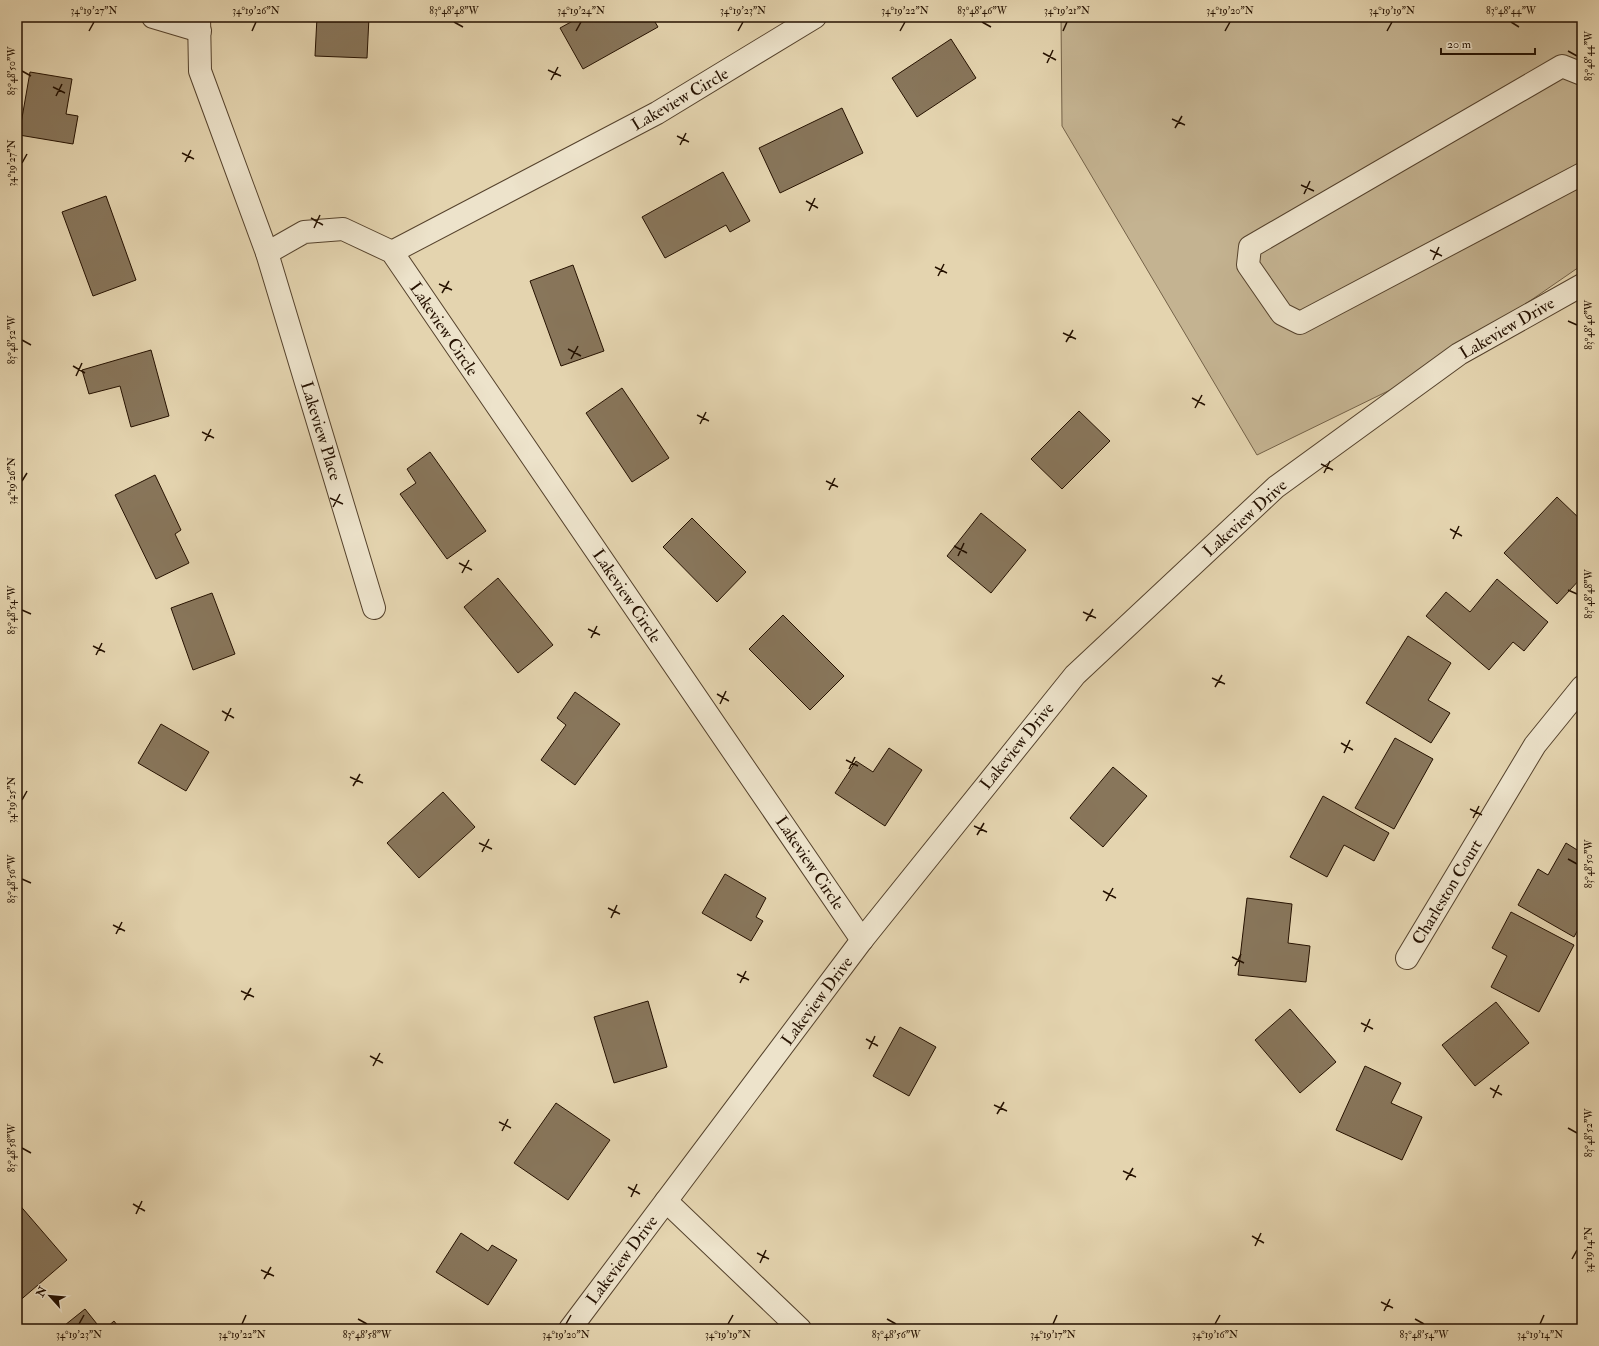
<svg xmlns="http://www.w3.org/2000/svg" width="1599" height="1346" font-family="'IM FELL Double Pica',serif">
	<rect width="100%" height="100%" fill="#e4d4af"/>
	<filter id="stains"><feTurbulence type="fractalNoise" baseFrequency=".005" numOctaves="4"/><feColorMatrix values="0 0 0 0 .2 0 0 0 0 .09 0 0 0 0 .02 0 0 0 .5 -.17"/></filter>
	<radialGradient id="worn" r=".72"><stop offset=".6" stop-color="#630" stop-opacity="0"/><stop offset="1" stop-color="#630" stop-opacity=".3"/></radialGradient>
	<polygon fill="#c4b391" stroke="#746248" points="1061,17 1582,17 1582,265 1427,372 1257,455 1062,126"/>
	<g fill="#88765b" stroke="#251100">
		<polygon points="317,17 369,17 367,58 315,56"/>
		<polygon points="580,17 652,17 658,27 583,69 560,28"/>
		<polygon points="951,39 976,78 917,117 892,78"/>
		<polygon points="30,72 72,79 66,114 78,116 73,144 19,135"/>
		<polygon points="842,108 863,153 780,193 759,148"/>
		<polygon points="723,172 750,221 730,232 726,225 665,258 642,217"/>
		<polygon points="106,196 136,280 93,296 62,212"/>
		<polygon points="573,265 604,351 561,366 530,281"/>
		<polygon points="151,350 169,416 131,427 120,386 89,394 82,370"/>
		<polygon points="622,388 669,458 632,482 586,413"/>
		<polygon points="1079,411 1110,441 1062,489 1031,459"/>
		<polygon points="430,452 486,531 447,559 400,494 416,483 407,469"/>
		<polygon points="155,475 181,530 175,534 189,563 156,579 115,495"/>
		<polygon points="1557,497 1582,521 1582,577 1557,604 1504,553"/>
		<polygon points="981,513 1026,550 991,593 947,556"/>
		<polygon points="692,518 746,572 717,602 663,547"/>
		<polygon points="498,578 553,645 518,673 464,607"/>
		<polygon points="1497,579 1548,622 1524,651 1513,642 1489,670 1426,616 1446,592 1470,612"/>
		<polygon points="212,593 235,654 193,670 171,608"/>
		<polygon points="783,615 844,676 810,710 749,649"/>
		<polygon points="1408,636 1451,663 1428,700 1450,713 1431,743 1366,703"/>
		<polygon points="575,692 620,724 575,785 541,760 566,725 557,718"/>
		<polygon points="161,724 209,752 186,791 138,763"/>
		<polygon points="1395,738 1433,759 1394,829 1355,808"/>
		<polygon points="889,748 922,770 885,826 835,793 856,761 873,772"/>
		<polygon points="1113,767 1147,796 1103,847 1070,818"/>
		<polygon points="443,792 475,827 419,878 387,843"/>
		<polygon points="1323,796 1389,833 1374,861 1344,845 1327,877 1290,857"/>
		<polygon points="1566,843 1582,853 1582,922 1574,937 1518,905 1538,869 1548,875"/>
		<polygon points="725,874 766,898 756,917 763,921 751,941 702,913"/>
		<polygon points="1247,898 1292,904 1288,943 1310,946 1306,982 1238,975"/>
		<polygon points="1511,912 1574,945 1539,1012 1491,987 1507,956 1492,948"/>
		<polygon points="648,1001 667,1067 614,1083 594,1017"/>
		<polygon points="1496,1002 1529,1043 1475,1086 1442,1045"/>
		<polygon points="1290,1009 1336,1062 1300,1093 1255,1040"/>
		<polygon points="900,1027 936,1047 909,1096 873,1076"/>
		<polygon points="1365,1066 1401,1083 1391,1103 1422,1117 1402,1160 1336,1130"/>
		<polygon points="556,1103 610,1140 568,1200 514,1163"/>
		<polygon points="17,1202 67,1260 17,1303"/>
		<polygon points="461,1233 488,1251 492,1245 517,1260 488,1305 436,1272"/>
		<polygon points="85,1309 101,1329 60,1329"/>
		<polygon points="114,1321 120,1329 105,1329"/>
	</g>
	<g fill="none" stroke-linecap="round" stroke-linejoin="round">
		<defs>
			<g id="minor">
				<polyline points="153,17 200,31"/>
				<polyline points="199,17 200,71 267,253 374,608"/>
				<polyline points="1582,74 1562,66 1250,247 1248,265 1282,314 1300,323 1582,174"/>
				<polyline points="392,252 657,113 815,17"/>
				<polyline points="267,253 304,232 343,229 392,252 862,940"/>
				<polyline points="1407,958 1535,745 1582,687"/>
				<polyline points="666,1201 800,1329"/>
				<polyline points="570,1329 862,940 1075,675 1276,487 1459,354 1582,285"/>
			</g>
		</defs>
		<use href="#minor" stroke="#55422c" stroke-width="24"/>
		<use href="#minor" stroke="#ede3cb" stroke-width="22"/>
	</g>
	<path fill="none" stroke="#251100" stroke-width="1.5" d="M454 22 463 27M982 22 991 27M1511 22 1519 27M89 31 94 22M252 31 256 22M576 31 581 22M738 31 743 22M900 31 905 22M1063 31 1067 22M1225 31 1230 22M1387 31 1392 22M1568 51 1577 56M1043 53 1056 60M1047 63 1053 50M548 70 561 76M22 71 31 76M551 80 558 67M53 87 65 93M56 96 62 84M1172 119 1185 125M1175 128 1182 116M677 136 689 142M680 145 686 133M182 153 194 159M185 162 191 150M22 163 27 154M1301 185 1314 191M1304 194 1310 181M806 201 818 208M809 211 815 198M311 218 323 225M314 228 320 215M1430 250 1442 256M1433 260 1439 247M935 267 947 273M938 276 944 264M439 284 452 290M442 293 449 281M1568 321 1577 325M1063 333 1076 339M22 340 31 345M1066 342 1073 330M568 349 581 356M571 359 578 346M73 366 85 373M76 376 82 363M1192 398 1205 405M1195 408 1202 395M697 415 709 421M700 424 706 412M202 432 214 438M205 441 211 429M1321 464 1333 470M1324 473 1330 461M22 481 27 473M826 481 838 487M829 490 835 478M330 498 343 504M333 507 340 494M1450 529 1462 536M1453 539 1459 526M954 546 967 553M958 556 964 543M459 563 472 570M462 573 469 560M1568 590 1577 594M22 610 31 614M1083 612 1096 618M1086 621 1093 609M588 629 600 635M591 638 597 626M93 646 105 652M96 655 102 643M1212 678 1225 684M1215 687 1222 675M717 694 729 701M720 704 726 691M222 711 234 718M225 721 231 708M1341 743 1353 750M1344 753 1350 740M846 760 858 766M849 769 855 757M350 777 363 783M353 786 360 774M22 800 27 791M1470 809 1482 815M1473 818 1479 806M974 826 987 832M977 835 984 823M479 843 492 849M482 852 489 839M1568 859 1577 864M22 879 31 883M1103 891 1116 898M1106 901 1113 888M608 908 620 914M611 918 617 905M113 925 125 931M116 934 122 922M1232 957 1244 963M1235 966 1241 954M737 974 749 980M740 983 746 971M241 991 254 997M244 1000 251 988M1361 1023 1373 1029M1364 1032 1370 1019M866 1039 878 1046M869 1049 875 1036M370 1056 383 1063M373 1066 380 1053M1490 1088 1502 1095M1493 1098 1499 1085M994 1105 1007 1111M997 1114 1004 1102M499 1122 511 1128M1568 1128 1577 1133M502 1131 508 1119M22 1148 31 1153M1123 1171 1136 1177M1126 1180 1133 1168M628 1187 640 1194M631 1197 637 1184M133 1204 145 1211M136 1214 142 1201M1252 1236 1264 1243M1255 1246 1261 1233M757 1253 769 1259M1572 1259 1577 1250M760 1263 766 1250M261 1270 274 1276M264 1279 271 1267M1381 1302 1393 1308M1384 1311 1390 1299M358 1319 367 1324M887 1319 896 1324M1415 1319 1424 1324M79 1324 84 1315M242 1324 246 1315M566 1324 571 1315M728 1324 733 1315M1053 1324 1057 1315M1215 1324 1220 1315M1540 1324 1544 1315"/>
	<g text-anchor="middle" dominant-baseline="central" stroke-width="3.5" stroke-linejoin="round" paint-order="stroke">
		<g font-size="17" fill="#251100" stroke="#ede3cb">
			<text transform="translate(680 99) rotate(-30)">Lakeview Circle</text>
			<text transform="translate(1507 328) rotate(-30)">Lakeview Drive</text>
			<text transform="translate(444 329) rotate(56)">Lakeview Circle</text>
			<text transform="translate(321 431) rotate(73)">Lakeview Place</text>
			<text transform="translate(1245 518) rotate(-42)">Lakeview Drive</text>
			<text transform="translate(627 596) rotate(56)">Lakeview Circle</text>
			<text transform="translate(1017 746) rotate(-51)">Lakeview Drive</text>
			<text transform="translate(810 863) rotate(56)">Lakeview Circle</text>
			<text transform="translate(1447 892) rotate(-59)">Charleston Court</text>
			<text transform="translate(817 1001) rotate(-53)">Lakeview Drive</text>
			<text transform="translate(622 1260) rotate(-53)">Lakeview Drive</text>
		</g>
	</g>
	<rect width="1599" height="1346" fill="none" stroke="#e4d4af" stroke-width="44"/>
	<g transform="translate(50 1296) rotate(297)" stroke="#ede3cb" stroke-width="3" paint-order="stroke">
	<path d="M0-3L7 15L0 10L-7 15Z" fill="#251100"/>
	<text y="-6" font-size="11" font-weight="bold" text-anchor="middle" fill="#251100">N</text>
	</g>
	<path d="M1441 48v6h94v-6" fill="none" stroke="#251100" stroke-width="2"/>
	<text x="1447" y="48" font-size="12" fill="#251100" stroke="#ede3cb" stroke-width="3" paint-order="stroke">20 m</text>
	<rect x="22" y="22" width="1555" height="1302" fill="none" stroke="#251100" stroke-width="1.5"/>
	<g font-size="10" text-anchor="middle" fill="#251100">
		<text x="94" y="14">34°19'27"N</text>
		<text x="256" y="14">34°19'26"N</text>
		<text x="454" y="14">83°48'48"W</text>
		<text x="581" y="14">34°19'24"N</text>
		<text x="743" y="14">34°19'23"N</text>
		<text x="905" y="14">34°19'22"N</text>
		<text x="982" y="14">83°48'46"W</text>
		<text x="1067" y="14">34°19'21"N</text>
		<text x="1230" y="14">34°19'20"N</text>
		<text x="1392" y="14">34°19'19"N</text>
		<text x="1511" y="14">83°48'44"W</text>
		<text transform="translate(1588 56) rotate(-90)" y="4">83°48'44"W</text>
		<text transform="translate(11 71) rotate(-90)" y="4">83°48'50"W</text>
		<text transform="translate(11 163) rotate(-90)" y="4">34°19'27"N</text>
		<text transform="translate(1588 325) rotate(-90)" y="4">83°48'46"W</text>
		<text transform="translate(11 340) rotate(-90)" y="4">83°48'52"W</text>
		<text transform="translate(11 481) rotate(-90)" y="4">34°19'26"N</text>
		<text transform="translate(1588 594) rotate(-90)" y="4">83°48'48"W</text>
		<text transform="translate(11 610) rotate(-90)" y="4">83°48'54"W</text>
		<text transform="translate(11 800) rotate(-90)" y="4">34°19'25"N</text>
		<text transform="translate(1588 864) rotate(-90)" y="4">83°48'50"W</text>
		<text transform="translate(11 879) rotate(-90)" y="4">83°48'56"W</text>
		<text transform="translate(1588 1133) rotate(-90)" y="4">83°48'52"W</text>
		<text transform="translate(11 1148) rotate(-90)" y="4">83°48'58"W</text>
		<text transform="translate(1588 1250) rotate(-90)" y="4">34°19'14"N</text>
		<text x="79" y="1338">34°19'23"N</text>
		<text x="242" y="1338">34°19'22"N</text>
		<text x="367" y="1338">83°48'58"W</text>
		<text x="566" y="1338">34°19'20"N</text>
		<text x="728" y="1338">34°19'19"N</text>
		<text x="896" y="1338">83°48'56"W</text>
		<text x="1053" y="1338">34°19'17"N</text>
		<text x="1215" y="1338">34°19'16"N</text>
		<text x="1424" y="1338">83°48'54"W</text>
		<text x="1540" y="1338">34°19'14"N</text>
	</g>
	<rect width="100%" height="100%" filter="url(#stains)"/>
	<rect width="100%" height="100%" fill="url(#worn)"/>
</svg>
